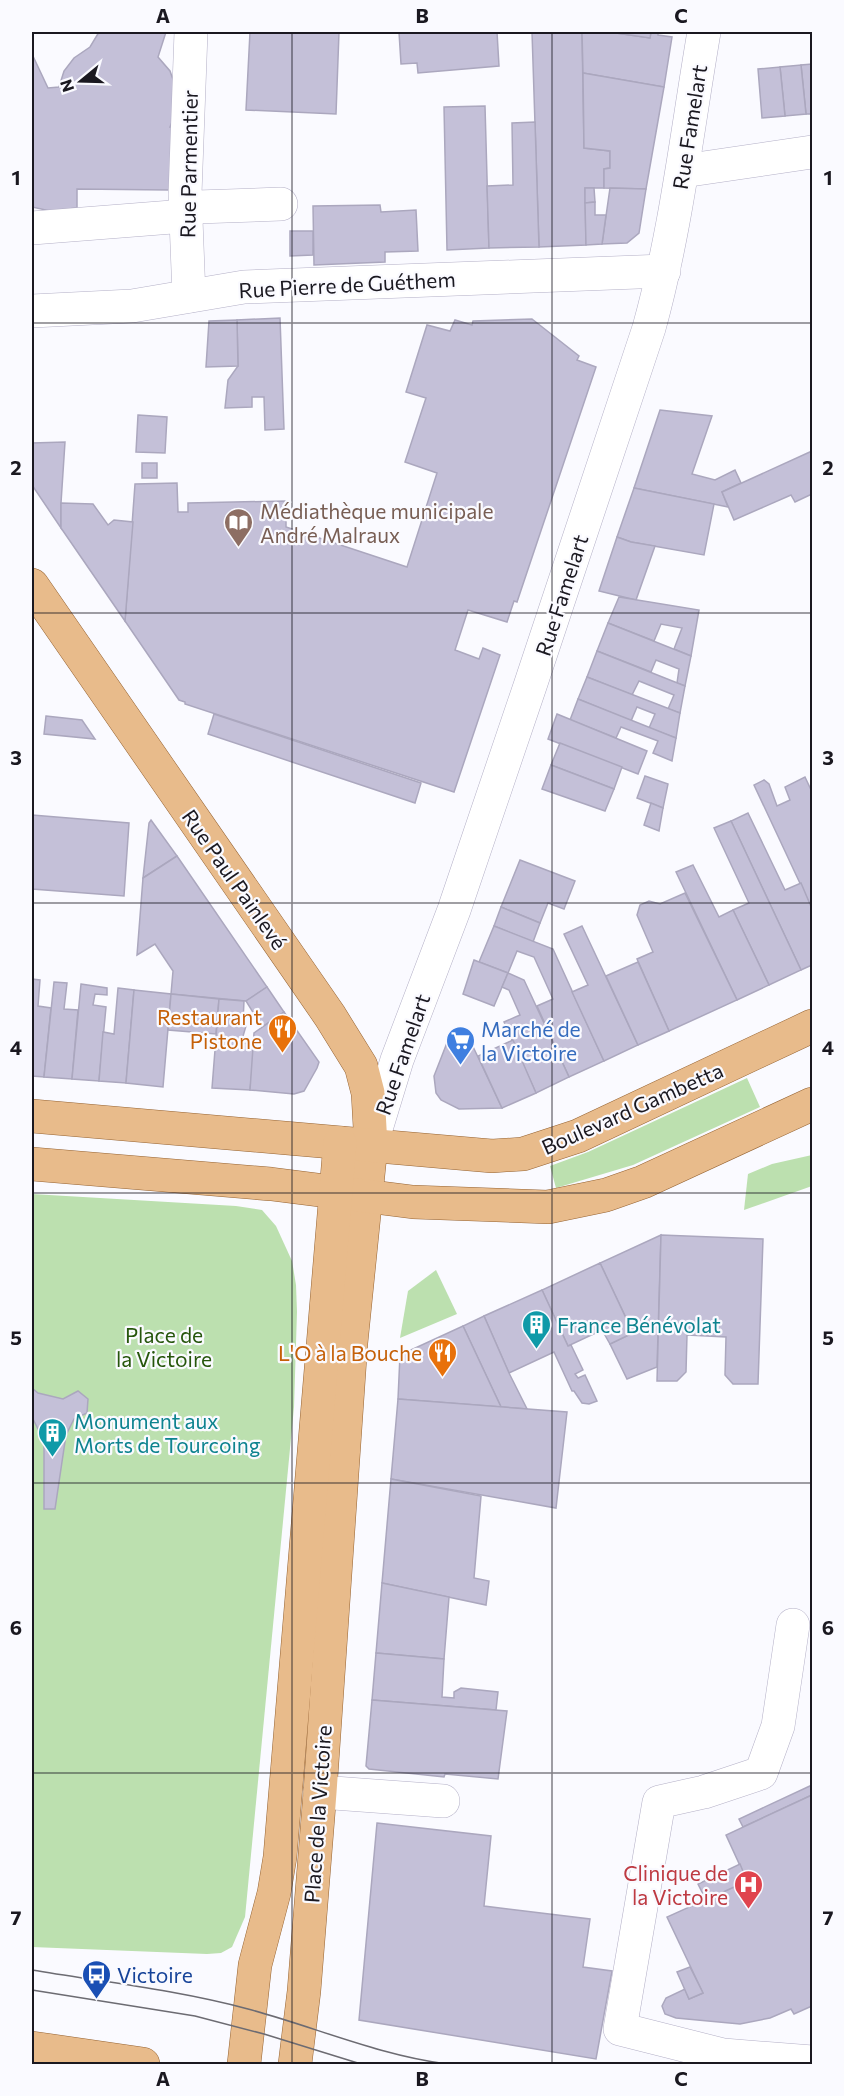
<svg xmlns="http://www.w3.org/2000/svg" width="844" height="2096" font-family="Commissioner,sans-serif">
	<rect width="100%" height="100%" fill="#fafaff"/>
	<g fill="#bce0af">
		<polygon points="747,1078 760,1107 633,1165 556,1188 550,1166 588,1152"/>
		<polygon points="812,1155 812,1186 744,1210 748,1174 772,1164"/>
		<polygon points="32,1194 236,1206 262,1210 276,1226 292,1261 296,1285 297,1312 294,1407 245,1917 232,1947 221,1953 207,1954 32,1947"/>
		<polygon points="436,1270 457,1314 400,1338 408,1291"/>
	</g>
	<g fill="#c4c0d8" stroke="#aba7be" stroke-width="1.5">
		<polygon points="99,32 166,32 158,57 170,71 176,88 175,115 170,127 177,127 169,190 77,189 77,208 50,211 32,207 32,54 48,88 59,87 64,71 74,58 90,47"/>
		<polygon points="250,32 339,32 336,114 246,110"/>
		<polygon points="399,32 497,32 499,66 418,73 417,63 401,64"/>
		<polygon points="532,32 582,32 584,148 610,151 610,168 604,169 604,188 585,188 586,245 539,247"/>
		<polygon points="582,32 609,32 650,38 651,32 658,32 658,35 672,37 664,87 583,73"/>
		<polygon points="609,32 651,32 650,38"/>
		<polygon points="812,64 812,114 806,114 801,65"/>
		<polygon points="801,65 806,114 785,116 780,67"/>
		<polygon points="780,67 785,116 762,118 758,69"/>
		<polygon points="583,73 664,87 646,189 604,188 604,169 610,168 610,151 584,148"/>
		<polygon points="485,106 489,248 447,250 444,107"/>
		<polygon points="535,122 539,247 489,248 487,186 513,185 512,123"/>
		<polygon points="585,188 594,188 595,202 585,203"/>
		<polygon points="610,188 646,189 639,233 627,243 602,244"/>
		<polygon points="595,202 595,215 606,215 602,244 586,245 585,203"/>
		<polygon points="380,205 381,212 416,210 418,251 385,252 385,262 314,265 313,206"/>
		<polygon points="290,231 313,231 313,255 290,256"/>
		<polygon points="280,318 284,429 265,430 264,397 252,397 252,407 225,408 228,380 238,366 237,320"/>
		<polygon points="532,319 579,356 577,360 596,367 517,602 514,601 507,622 468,610 455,650 479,659 483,648 500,655 454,792 185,704 185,702 179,700 125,621 135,484 177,483 178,512 188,512 188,503 286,501 286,527 407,567 437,473 405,462 426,398 406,392 427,325 450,331 455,320 472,325 473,321"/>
		<polygon points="237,320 238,366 206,367 209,321"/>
		<polygon points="660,410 712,416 692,474 715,480 735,470 741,483 722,492 728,507 634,488"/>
		<polygon points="138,415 167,417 165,453 136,452"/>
		<polygon points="65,442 61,503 61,528 32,485 32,443"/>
		<polygon points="812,451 812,494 795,502 791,495 734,520 722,492"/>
		<rect x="142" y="463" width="15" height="15"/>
		<polygon points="634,488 714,504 704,555 631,542 617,537"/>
		<polygon points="61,503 93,504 108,525 114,520 133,522 125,621 61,528"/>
		<polygon points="617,537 631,542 655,546 636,600 599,591"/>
		<polygon points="619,597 699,610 691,656 674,649 682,628 661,624 654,641 608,623"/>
		<polygon points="608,623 691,656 685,686 677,683 679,669 656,660 651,672 597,651"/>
		<polygon points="597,651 685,686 680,713 668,709 674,695 639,681 632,695 587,677"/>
		<polygon points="587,677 680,713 676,738 649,728 655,714 637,707 631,721 578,699"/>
		<polygon points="578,699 676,738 672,761 653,753 658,741 621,727 616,738 570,720"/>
		<polygon points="214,714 421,783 415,803 208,734"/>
		<polygon points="557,714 647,751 638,774 548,739"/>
		<polygon points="46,716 82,720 95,739 44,734"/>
		<polygon points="560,743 622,767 614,789 551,765"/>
		<polygon points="551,765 614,789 605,811 542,789"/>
		<polygon points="645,776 668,784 663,808 637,798"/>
		<polygon points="805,777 812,792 812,909 754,785 764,780 769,784 777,806 790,800 785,787"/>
		<polygon points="651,803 663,808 659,831 644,825"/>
		<polygon points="748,813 785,890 801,883 812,909 812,965 801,970 731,821"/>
		<polygon points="32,815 129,823 124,896 32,889"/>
		<polygon points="151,820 177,856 143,878 149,823"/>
		<polygon points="731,821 801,970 769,985 733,910 749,903 714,828"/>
		<polygon points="177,856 267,987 246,1001 171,994 173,971 155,944 137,955 143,878"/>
		<polygon points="520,860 575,881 564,909 548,903 540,923 501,907"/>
		<polygon points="693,865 719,917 733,910 769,985 737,1000 676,872"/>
		<polygon points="685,893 737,1000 669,1031 637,959 653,952 637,915 640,905 649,901 660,904"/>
		<polygon points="501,907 540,923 533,942 494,926"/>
		<polygon points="494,926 553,949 604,1061 569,1077 537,1006 553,999 534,957 517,951 508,973 479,962"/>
		<polygon points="582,926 638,1045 604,1061 572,992 588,985 564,934"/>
		<polygon points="474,960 508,973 494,1006 463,994"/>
		<polygon points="638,962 669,1031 638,1045 606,976"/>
		<polygon points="508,973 524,980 569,1077 536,1093 504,1022 520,1015 509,990 502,987"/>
		<polygon points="32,979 40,980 38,1006 51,1008 44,1077 32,1076"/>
		<polygon points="54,982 67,983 64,1009 78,1010 72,1079 44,1077"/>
		<polygon points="81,984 107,988 107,995 95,994 93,1005 106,1007 99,1081 72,1079"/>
		<polygon points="267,987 284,1012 262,1027 246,1001"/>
		<polygon points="118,988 134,990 126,1083 99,1081 103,1032 114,1034"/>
		<polygon points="134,990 171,994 163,1087 126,1083"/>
		<polygon points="171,994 219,999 216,1034 168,1030"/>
		<polygon points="219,999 244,1001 243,1022 246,1026 241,1043 255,1044 250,1090 212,1088"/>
		<polygon points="284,1012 319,1062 317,1068 304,1091 294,1094 250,1090 254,1033"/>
		<polygon points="452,1030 468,1036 502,1108 459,1109 441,1100 436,1093 434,1076"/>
		<polygon points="513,1040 536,1093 502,1108 478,1056"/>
		<polygon points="661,1235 657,1367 627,1379 610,1344 633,1333 600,1263"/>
		<polygon points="661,1235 763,1239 758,1384 733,1384 725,1375 726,1337 687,1335 686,1372 677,1381 657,1381"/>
		<polygon points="600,1263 633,1333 610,1344 602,1330 568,1346 542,1290"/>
		<polygon points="542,1290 568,1346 571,1345 583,1370 575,1374 578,1378 585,1375 597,1401 589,1404 582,1403 574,1391 572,1391 554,1352 509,1373 484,1316"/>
		<polygon points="484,1316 509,1373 527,1409 501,1407 463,1326"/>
		<polygon points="463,1326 501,1407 398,1399 400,1355"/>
		<polygon points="32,1388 38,1393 63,1399 78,1391 88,1399 87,1413 74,1419 66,1435 55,1509 44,1509 44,1441 32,1417"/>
		<polygon points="398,1399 567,1412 556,1508 391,1479"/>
		<polygon points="391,1479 481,1496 474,1578 489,1581 486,1605 382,1583"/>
		<polygon points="382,1583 449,1597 444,1659 376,1653"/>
		<polygon points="376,1653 444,1659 442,1697 454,1698 454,1692 461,1688 498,1692 496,1710 372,1700"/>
		<polygon points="372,1700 507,1711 498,1779 445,1774 444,1777 369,1769 366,1766"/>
		<polygon points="812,1785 812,1795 743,1827 739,1819"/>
		<polygon points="812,1795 812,2006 794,2014 791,2009 770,2018 740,2024 676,2018 665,2014 662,2006 666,1998 685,1989 689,1999 703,1993 667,1917 747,1881 726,1835"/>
		<polygon points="377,1823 491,1836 484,1906 590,1919 583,1967 612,1971 596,2059 359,2020"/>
		<polygon points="740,1864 747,1881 706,1900 698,1884"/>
		<polygon points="690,1967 703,1993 689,1999 677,1972"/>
	</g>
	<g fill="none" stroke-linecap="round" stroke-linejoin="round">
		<defs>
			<g id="minor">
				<polyline points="683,171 812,152"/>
				<polyline points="32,228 185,216 197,207 281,204"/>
				<polyline points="189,296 185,194 191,32"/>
				<polyline points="32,311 132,306 244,287 664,271"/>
				<path d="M372 1142 397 1060 454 910 530 686 649 328C676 231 687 131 704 32"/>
				<polyline points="793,1625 778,1726 761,1773 704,1792 659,1802 620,2029 723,2055 812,2062"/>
				<polyline points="320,1792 443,1801"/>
			</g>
			<g id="major">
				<polyline points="32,585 330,1016 361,1066 368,1093 371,1146 351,1343 320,1792 304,1991 295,2064"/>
				<polyline points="32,1116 492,1156 523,1154 578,1136 812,1026"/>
				<polyline points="32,1164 271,1184 413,1202 548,1207 606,1195 643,1182 812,1104"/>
				<polyline points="32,2048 143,2064"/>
				<polyline points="244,2064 255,1965 274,1893 280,1857 340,1143"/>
			</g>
		</defs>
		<use href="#minor" stroke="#b4b0c7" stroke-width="34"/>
		<use href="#major" stroke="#966434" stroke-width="34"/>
		<use href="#minor" stroke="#fff" stroke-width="33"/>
		<use href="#major" stroke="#e8bb8b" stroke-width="33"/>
		<g stroke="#6c6b72" stroke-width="1.5">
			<path d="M32 1970C104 1982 177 1990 248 2009 315 2027 378 2055 447 2064"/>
			<polyline points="32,1990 195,2016 264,2034 361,2064"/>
		</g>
	</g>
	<path fill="none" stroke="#1a1820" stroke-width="1.5" stroke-opacity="0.55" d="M292 32V2064M552 32V2064M32 323H812M32 613H812M32 903H812M32 1193H812M32 1483H812M32 1773H812"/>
	<defs>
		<symbol id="library-pin" viewBox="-11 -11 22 30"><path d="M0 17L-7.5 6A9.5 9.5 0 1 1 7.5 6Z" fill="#8d6e63" stroke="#fafaff"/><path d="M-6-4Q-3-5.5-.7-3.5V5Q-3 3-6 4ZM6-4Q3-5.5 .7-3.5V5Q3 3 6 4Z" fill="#fff"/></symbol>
		<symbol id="restaurant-pin" viewBox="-11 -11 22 30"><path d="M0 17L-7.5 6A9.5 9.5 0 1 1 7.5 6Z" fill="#e8710a" stroke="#fafaff"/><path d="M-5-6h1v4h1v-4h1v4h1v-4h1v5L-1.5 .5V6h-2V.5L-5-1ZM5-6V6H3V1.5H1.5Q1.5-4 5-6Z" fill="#fff"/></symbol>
		<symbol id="supermarket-pin" viewBox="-11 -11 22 30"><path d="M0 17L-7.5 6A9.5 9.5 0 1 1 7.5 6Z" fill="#3f7fe0" stroke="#fafaff"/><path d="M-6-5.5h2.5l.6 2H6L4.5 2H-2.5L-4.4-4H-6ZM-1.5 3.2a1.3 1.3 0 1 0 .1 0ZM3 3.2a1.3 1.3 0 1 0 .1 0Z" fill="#fff"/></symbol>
		<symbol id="building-pin" viewBox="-11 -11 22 30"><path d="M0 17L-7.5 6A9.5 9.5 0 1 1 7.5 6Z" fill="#0f9aa8" stroke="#fafaff"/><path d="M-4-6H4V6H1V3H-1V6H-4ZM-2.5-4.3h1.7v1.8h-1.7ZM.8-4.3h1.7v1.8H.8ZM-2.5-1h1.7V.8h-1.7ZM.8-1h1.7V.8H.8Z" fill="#fff"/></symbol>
		<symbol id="hospital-pin" viewBox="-11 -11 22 30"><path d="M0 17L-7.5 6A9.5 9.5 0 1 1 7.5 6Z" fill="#e0444e" stroke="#fafaff"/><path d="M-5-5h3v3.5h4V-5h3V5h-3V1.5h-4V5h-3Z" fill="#fff"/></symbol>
		<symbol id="bus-pin" viewBox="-11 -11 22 30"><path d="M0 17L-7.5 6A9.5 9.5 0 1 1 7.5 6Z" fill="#1a4fb4" stroke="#fafaff"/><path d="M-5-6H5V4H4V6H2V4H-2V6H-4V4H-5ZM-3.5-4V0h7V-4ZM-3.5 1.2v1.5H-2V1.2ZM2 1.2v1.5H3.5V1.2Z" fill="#fff"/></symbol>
	</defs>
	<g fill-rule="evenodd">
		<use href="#library-pin" x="222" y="506" width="33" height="45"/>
		<use href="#restaurant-pin" x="266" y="1012" width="33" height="45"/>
		<use href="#supermarket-pin" x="444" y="1024" width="33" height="45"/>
		<use href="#building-pin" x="520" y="1308" width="33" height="45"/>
		<use href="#restaurant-pin" x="426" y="1336" width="33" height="45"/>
		<use href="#building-pin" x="36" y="1416" width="33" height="45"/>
		<use href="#hospital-pin" x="732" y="1868" width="33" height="45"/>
		<use href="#bus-pin" x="80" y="1958" width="33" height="45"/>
	</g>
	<g text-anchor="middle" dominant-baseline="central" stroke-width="4.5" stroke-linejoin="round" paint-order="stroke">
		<g font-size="21" fill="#1a1820" stroke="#fafaff">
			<text transform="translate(689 127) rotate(-81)">Rue Famelart</text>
			<text transform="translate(188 164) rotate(-89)">Rue Parmentier</text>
			<text transform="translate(347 284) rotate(-3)">Rue Pierre de Guéthem</text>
			<text transform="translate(561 595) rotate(-72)">Rue Famelart</text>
			<text transform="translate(235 879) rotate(55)">Rue Paul Painlevé</text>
			<text transform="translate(402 1054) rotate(-71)">Rue Famelart</text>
			<text transform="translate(632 1108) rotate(-24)">Boulevard Gambetta</text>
			<text transform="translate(317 1814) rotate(-86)">Place de la Victoire</text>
		</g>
		<g font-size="21" fill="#785e54" stroke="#fafaff" text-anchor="start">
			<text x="260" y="510">Médiathèque municipale<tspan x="260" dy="24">André Malraux</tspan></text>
		</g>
		<g font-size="21" fill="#c56008" stroke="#fafaff" text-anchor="end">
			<text x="262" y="1016">Restaurant<tspan x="262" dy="24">Pistone</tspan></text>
			<text x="422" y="1352">L'O à la Bouche</text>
		</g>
		<g font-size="21" fill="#366cbe" stroke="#fafaff" text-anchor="start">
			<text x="481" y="1028">Marché de<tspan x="481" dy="24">la Victoire</tspan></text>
		</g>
		<g font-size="21" fill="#0d838f" stroke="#fafaff" text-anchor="start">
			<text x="557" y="1324">France Bénévolat</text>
			<text x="74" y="1420">Monument aux<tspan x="74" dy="24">Morts de Tourcoing</tspan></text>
		</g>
		<g font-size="21" fill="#26560c" stroke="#fafaff">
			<text x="164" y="1334">Place de<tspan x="164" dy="24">la Victoire</tspan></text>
		</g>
		<g font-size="21" fill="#be3a42" stroke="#fafaff" text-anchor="end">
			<text x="728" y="1872">Clinique de<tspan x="728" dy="24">la Victoire</tspan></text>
		</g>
		<g font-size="21" fill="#164399" stroke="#fafaff" text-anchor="start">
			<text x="117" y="1974">Victoire</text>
		</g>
	</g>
	<rect width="844" height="2096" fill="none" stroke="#fafaff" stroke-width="66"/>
	<g transform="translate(81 81) rotate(251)" stroke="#fafaff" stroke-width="4.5" paint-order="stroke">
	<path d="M0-4.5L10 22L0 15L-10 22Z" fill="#1a1820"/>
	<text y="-9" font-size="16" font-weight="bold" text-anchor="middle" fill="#1a1820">N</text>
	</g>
	<rect x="33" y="33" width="778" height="2030" fill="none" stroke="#1a1820" stroke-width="2"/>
	<g font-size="20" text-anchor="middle" font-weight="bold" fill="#1a1820">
		<text x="163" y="23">A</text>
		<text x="422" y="23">B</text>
		<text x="681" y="23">C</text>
		<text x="16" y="185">1</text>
		<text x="828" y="185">1</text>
		<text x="16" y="475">2</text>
		<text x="828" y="475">2</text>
		<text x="16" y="765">3</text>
		<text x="828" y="765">3</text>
		<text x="16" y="1055">4</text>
		<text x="828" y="1055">4</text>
		<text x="16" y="1345">5</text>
		<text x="828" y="1345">5</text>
		<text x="16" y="1635">6</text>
		<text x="828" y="1635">6</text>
		<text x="16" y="1925">7</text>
		<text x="828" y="1925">7</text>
		<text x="163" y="2086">A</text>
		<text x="422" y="2086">B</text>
		<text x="681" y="2086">C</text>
	</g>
</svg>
